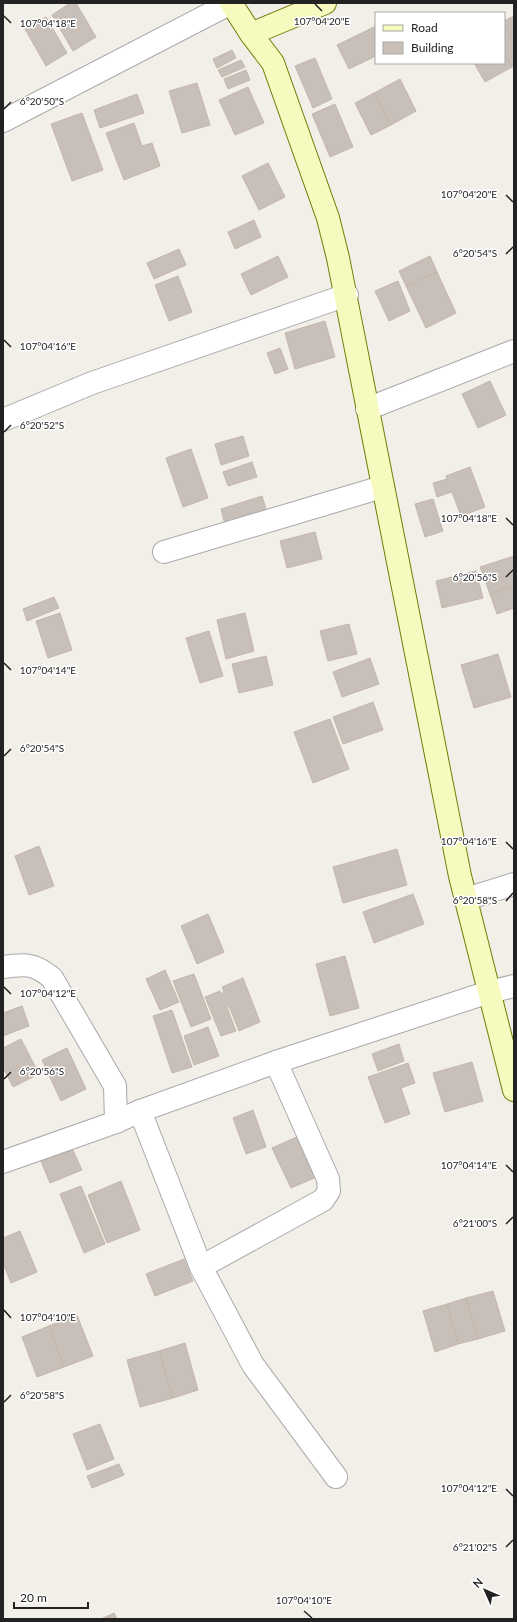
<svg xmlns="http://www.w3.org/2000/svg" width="517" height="1622" font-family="Lato,sans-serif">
	<rect width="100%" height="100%" fill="#f2efe9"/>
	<g fill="#c7bfb8" stroke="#c4b6ab">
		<polygon points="70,3 76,3 96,37 73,51 52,15"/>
		<polygon points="514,16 514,41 504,23 504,21"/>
		<polygon points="46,17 67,53 46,66 25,29"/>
		<polygon points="504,23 514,41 514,66 512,67 504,54"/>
		<polygon points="376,26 376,56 349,69 337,45"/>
		<polygon points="232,50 236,58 217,68 213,59"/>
		<polygon points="504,54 512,67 485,82 474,63 504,63"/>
		<polygon points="315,58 332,99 313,108 295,66"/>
		<polygon points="241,60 245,67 222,77 218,70"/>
		<polygon points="246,70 250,80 228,89 224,79"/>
		<polygon points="400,79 416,111 391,125 374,93"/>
		<polygon points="197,83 210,125 182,133 169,91"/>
		<polygon points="248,87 264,123 235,135 219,100"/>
		<polygon points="374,93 391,125 371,135 355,103"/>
		<polygon points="137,94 144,113 100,128 94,110"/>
		<polygon points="335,104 353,147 330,157 312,114"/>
		<polygon points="82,113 103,170 72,181 51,124"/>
		<polygon points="134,123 142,146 152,143 160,166 124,180 106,133"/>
		<polygon points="268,163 285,197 259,210 242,176"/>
		<polygon points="254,220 261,237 235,249 228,232"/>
		<polygon points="179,249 186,265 154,279 147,263"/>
		<polygon points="278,256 288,277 251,295 241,274"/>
		<polygon points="430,256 437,272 406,286 399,271"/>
		<polygon points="437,272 456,313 426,328 406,286"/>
		<polygon points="178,276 192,312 169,321 155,285"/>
		<polygon points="398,281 410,311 389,321 375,291"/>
		<polygon points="325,321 335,357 295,369 285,333"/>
		<polygon points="280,348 288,369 275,374 267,353"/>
		<polygon points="490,381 506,415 478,428 462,394"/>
		<polygon points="243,436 249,456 221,465 215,444"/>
		<polygon points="191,449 208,498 183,507 166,458"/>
		<polygon points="252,462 257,477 228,486 223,472"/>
		<polygon points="470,467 485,507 461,516 452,492 437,497 433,483 447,479 446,476"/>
		<polygon points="262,496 268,515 226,528 221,509"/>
		<polygon points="433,499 443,531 425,537 415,504"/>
		<polygon points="315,532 322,559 287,568 280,541"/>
		<polygon points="514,556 514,585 490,594 480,567"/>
		<polygon points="476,571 483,598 442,608 436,581"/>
		<polygon points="514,585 514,608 497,614 490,594"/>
		<polygon points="54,597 59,608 27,621 23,609"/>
		<polygon points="60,613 72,650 48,658 36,621"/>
		<polygon points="245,613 254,651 226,659 217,620"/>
		<polygon points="349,624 357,654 328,661 320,631"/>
		<polygon points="209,631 223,676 200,683 186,638"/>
		<polygon points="498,654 511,697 474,708 461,665"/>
		<polygon points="266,656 273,685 239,693 232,664"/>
		<polygon points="370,658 379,684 342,697 333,672"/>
		<polygon points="373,702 383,730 343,744 333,717"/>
		<polygon points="330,719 349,769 313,783 294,732"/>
		<polygon points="39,846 54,886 29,895 15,856"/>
		<polygon points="397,849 407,885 343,903 333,867"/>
		<polygon points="413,894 424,924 374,943 363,912"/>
		<polygon points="208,914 224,952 197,964 181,926"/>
		<polygon points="345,956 359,1008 330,1016 316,964"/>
		<polygon points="165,970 179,1002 160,1010 146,979"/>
		<polygon points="194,974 211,1019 191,1027 173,981"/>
		<polygon points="243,978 260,1022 239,1031 229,1006 227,1007 236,1031 221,1036 205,997 220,991 221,994 224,992 222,987"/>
		<polygon points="22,1006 29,1026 3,1036 3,1013"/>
		<polygon points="172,1010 192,1067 172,1073 153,1016"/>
		<polygon points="208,1027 219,1056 194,1065 184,1036"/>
		<polygon points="21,1039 39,1074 13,1087 3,1067 3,1048"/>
		<polygon points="399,1044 404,1061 378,1071 372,1054"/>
		<polygon points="67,1048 86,1089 61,1101 42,1060"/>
		<polygon points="472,1062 483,1101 445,1112 433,1073"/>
		<polygon points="408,1063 415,1083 401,1088 410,1114 385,1123 368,1077"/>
		<polygon points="253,1110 266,1147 246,1154 233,1118"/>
		<polygon points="301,1135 319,1176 291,1188 272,1148"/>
		<polygon points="71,1146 82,1170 50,1183 40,1159"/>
		<polygon points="121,1181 140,1230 107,1243 88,1195"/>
		<polygon points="81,1186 105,1244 84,1253 60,1194"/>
		<polygon points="20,1231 37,1272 11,1283 3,1263 3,1238"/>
		<polygon points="184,1259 193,1281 155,1296 146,1274"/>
		<polygon points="493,1291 505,1331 478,1339 466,1298"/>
		<polygon points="466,1298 478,1339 458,1344 447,1304"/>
		<polygon points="447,1304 458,1344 435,1352 423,1311"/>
		<polygon points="77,1315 93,1356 64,1367 49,1326"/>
		<polygon points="49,1326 64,1367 37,1377 22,1337"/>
		<polygon points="185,1343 198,1390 173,1398 159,1351"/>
		<polygon points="159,1351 173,1398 140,1407 127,1360"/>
		<polygon points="100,1424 114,1459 87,1470 73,1434"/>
		<polygon points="119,1464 124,1475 92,1488 87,1476"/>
		<polygon points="114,1613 117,1619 101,1619"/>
	</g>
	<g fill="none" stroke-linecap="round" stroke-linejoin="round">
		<defs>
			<g id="street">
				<polyline points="3,121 231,3"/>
				<polyline points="367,409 514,351"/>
				<polyline points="3,420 92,383 347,295"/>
				<polyline points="164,552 382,487"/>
				<polyline points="466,899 514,884"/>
				<path d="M3 967C25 964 34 963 52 978L115 1086 116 1122"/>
				<polyline points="140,1111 201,1267 253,1365 336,1477"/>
				<polyline points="3,1162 116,1122 140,1111 276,1062 489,992 514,986"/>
				<polyline points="201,1267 323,1200 329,1191 328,1179 276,1062"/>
			</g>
			<g id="secondary">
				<polyline points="231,3 251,34 325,3"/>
				<polyline points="251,34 273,63 328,218 338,258 460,876 514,1090"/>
			</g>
		</defs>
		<use href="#street" stroke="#a9a9a9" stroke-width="24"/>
		<use href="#secondary" stroke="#707d05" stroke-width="24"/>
		<use href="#street" stroke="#fff" stroke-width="22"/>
		<use href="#secondary" stroke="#f7fabf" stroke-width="22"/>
	</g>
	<path fill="none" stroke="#222" stroke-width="1.5" d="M315 4 322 11M4 16 11 23M4 109 11 102M506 195 513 202M506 254 513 247M4 340 11 347M4 432 11 425M506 518 513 525M506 577 513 570M4 663 11 670M4 756 11 749M506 842 513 849M506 901 513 893M4 987 11 994M4 1079 11 1072M506 1165 513 1172M506 1224 513 1217M4 1310 11 1318M4 1402 11 1395M506 1489 513 1496M506 1547 513 1540M304 1611 312 1618"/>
	<g font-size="10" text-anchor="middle" fill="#222" stroke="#fff" stroke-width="3" stroke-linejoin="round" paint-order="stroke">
		<text x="322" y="25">107°04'20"E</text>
		<text x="48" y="27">107°04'18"E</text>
		<text x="42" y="105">6°20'50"S</text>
		<text x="469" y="198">107°04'20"E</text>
		<text x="475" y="257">6°20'54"S</text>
		<text x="48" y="350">107°04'16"E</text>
		<text x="42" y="429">6°20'52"S</text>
		<text x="469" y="522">107°04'18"E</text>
		<text x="475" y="581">6°20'56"S</text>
		<text x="48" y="674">107°04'14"E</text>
		<text x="42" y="752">6°20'54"S</text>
		<text x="469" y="845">107°04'16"E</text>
		<text x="475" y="904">6°20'58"S</text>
		<text x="48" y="997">107°04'12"E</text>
		<text x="42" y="1075">6°20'56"S</text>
		<text x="469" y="1169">107°04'14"E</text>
		<text x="475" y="1227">6°21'00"S</text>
		<text x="48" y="1321">107°04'10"E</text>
		<text x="42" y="1399">6°20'58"S</text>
		<text x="469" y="1492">107°04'12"E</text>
		<text x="475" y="1551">6°21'02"S</text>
		<text x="304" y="1604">107°04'10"E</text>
	</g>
	<rect width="517" height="1622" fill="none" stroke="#222222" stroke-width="8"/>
	<rect x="375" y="12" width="130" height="52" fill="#ffffff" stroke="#a7a7a7"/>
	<rect x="383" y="25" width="20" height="6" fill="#f7fabf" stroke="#a7a7a7"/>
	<text x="411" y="32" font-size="12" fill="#222222">Road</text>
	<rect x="383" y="42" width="20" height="12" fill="#c7bfb8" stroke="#a7a7a7"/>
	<text x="411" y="52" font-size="12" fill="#222222">Building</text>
	<g transform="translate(485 1590) rotate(315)" stroke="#ffffff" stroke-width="3" paint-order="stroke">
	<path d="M0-3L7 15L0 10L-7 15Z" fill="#222222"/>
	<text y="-6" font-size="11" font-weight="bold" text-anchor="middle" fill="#222222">N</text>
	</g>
	<path d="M14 1602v6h74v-6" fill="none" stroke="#222222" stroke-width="2"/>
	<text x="20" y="1602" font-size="12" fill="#222222" stroke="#ffffff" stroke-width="3" paint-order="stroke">20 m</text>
</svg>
